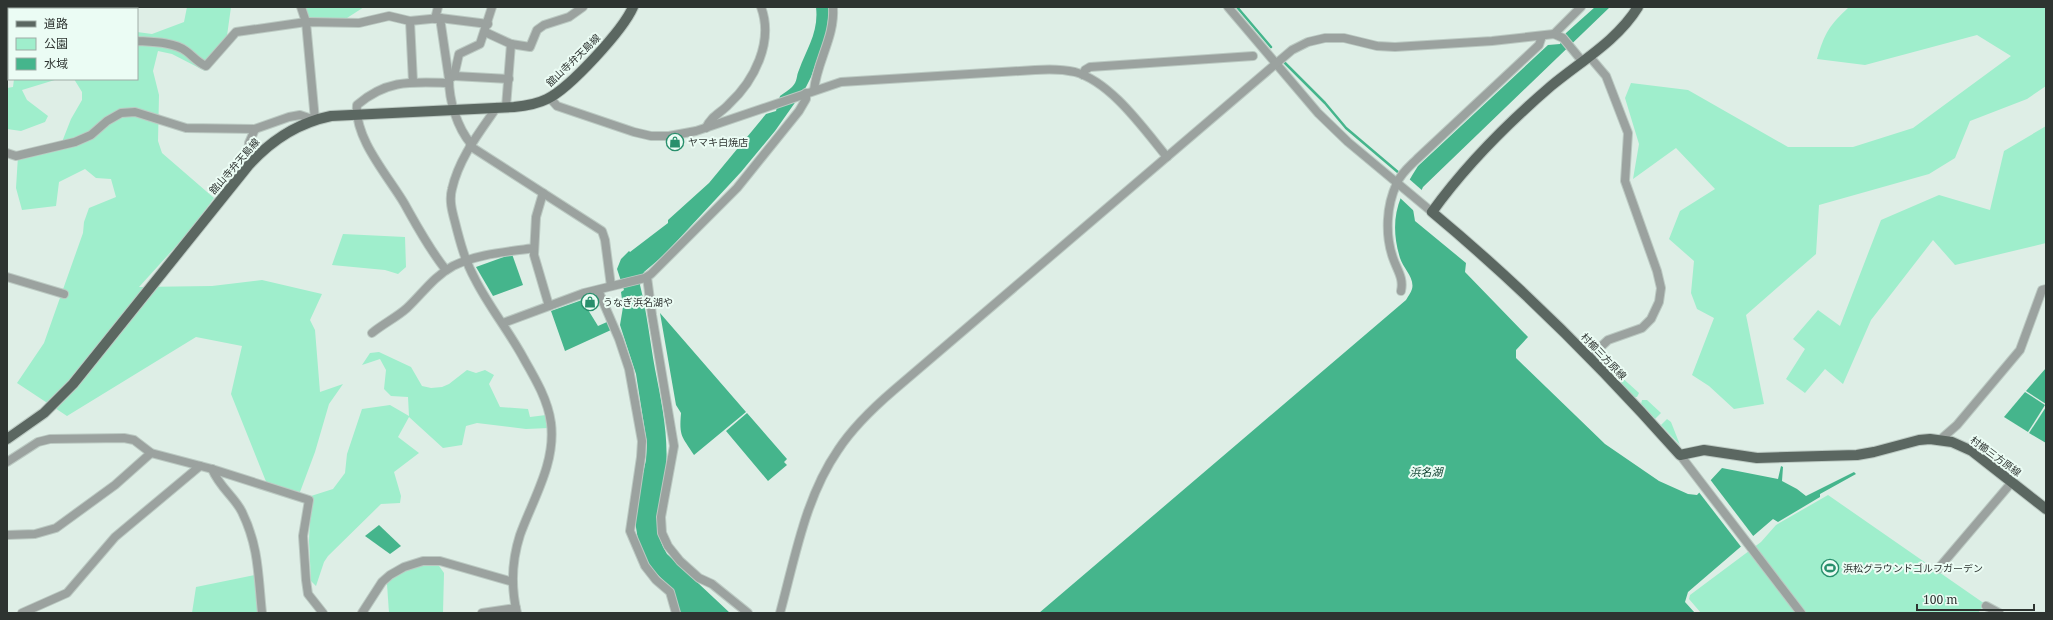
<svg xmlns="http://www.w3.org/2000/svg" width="2053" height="620" font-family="'Noto Serif','Noto Sans JP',serif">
	<rect width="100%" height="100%" fill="#deeee6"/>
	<g fill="#9feecc">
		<polygon points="30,7 97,7 98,9 29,9"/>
		<polygon points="187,7 231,7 226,43 205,71 172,54 158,51 153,71 159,95 158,141 162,153 214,198 189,232 139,287 212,286 262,280 322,294 310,320 315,330 320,392 343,384 329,404 315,452 300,492 267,484 231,394 242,346 196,337 67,416 17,383 44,343 83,233 84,222 89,208 116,197 111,179 96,178 85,169 59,182 56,206 22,210 16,188 18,156 62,142 71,119 82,100 82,92 74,79 137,79 137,32 152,34 184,22"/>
		<polygon points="301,7 364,7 347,18 314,19 304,15"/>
		<path d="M1849 7H2046V86L2027 99 1970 121 1955 158 1929 174 1819 205 1816 254 1746 315 1764 404 1734 409 1709 386 1692 375 1714 318 1697 309 1691 293 1694 261 1669 239 1680 211 1715 189 1676 148 1633 179 1639 144 1625 98 1631 83 1688 90 1788 147H1853L1913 128 2011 56 1977 35 1865 65 1817 59C1825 32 1829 26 1849 7Z"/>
		<polygon points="14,79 58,79 22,90 27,100 48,116 45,122 21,131 7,129 7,88 13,87"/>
		<polygon points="2046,126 2046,243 1955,265 1933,240 1871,320 1843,384 1825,369 1805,393 1786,379 1805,349 1793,339 1818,310 1840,326 1881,220 1939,195 1990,210 2004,151"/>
		<polygon points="343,234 405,237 406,267 398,274 385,270 332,265"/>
		<polygon points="379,352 411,367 422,386 431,388 442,387 449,384 467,370 476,373 485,370 494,375 489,384 500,407 528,409 530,417 546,415 549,428 526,429 477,423 466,426 462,445 443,448 409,417 398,437 419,453 394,472 401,496 400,503 381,504 328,556 324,562 316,586 311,581 309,541 311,496 333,489 345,473 347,454 362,409 390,405 409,416 408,397 391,396 384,389 386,370 380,359 362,365 370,353"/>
		<polygon points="1597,355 1639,393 1637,397 1634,397 1596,357"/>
		<polygon points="1642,400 1647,400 1661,413 1655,419 1641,404"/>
		<polygon points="1667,419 1671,422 1680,445 1661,425"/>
		<polygon points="1828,495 1985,604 1978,613 1701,613 1689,599 1690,595 1761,542 1776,525"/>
		<polygon points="437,563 444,573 443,613 389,613 387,584 402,566"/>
		<polygon points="260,574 266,613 192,613 196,587"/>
	</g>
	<g fill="#45b58c">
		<path d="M816 7H829L827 31 811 77 806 87 775 131 741 172 664 255 644 272 640 285C647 313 650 341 655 369 662 405 670 441 665 478 661 507 650 526 667 554L730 613H680L673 590 654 571 644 556 638 540 635 521 636 504 646 460 647 444 636 374 620 325 623 307 621 292 624 290 617 269 621 259 629 251 630 252 668 223V220L709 183 766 114 776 111 780 96C784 93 789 90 792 87 798 81 796 76 799 70 807 48 819 32 816 7Z"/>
		<path d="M1595 7H1610L1423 187 1413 209 1415 221 1466 263 1465 272 1528 337 1516 350V358L1605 444 1659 481 1688 494 1697 495 1722 468 1778 479 1781 466 1783 467 1782 481 1797 489 1806 496 1854 472 1856 474 1820 494V497L1778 522 1773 519 1688 592 1685 602 1695 613H1039L1406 300C1408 296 1411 293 1412 289 1415 278 1403 268 1400 258 1389 221 1397 198 1418 166L1548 45 1560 44 1566 33Z"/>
		<polygon points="512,254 523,285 493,296 476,267"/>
		<polygon points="582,300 598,326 607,322 611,330 565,351 551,311"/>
		<path d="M660 313 746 412 694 455C682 436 679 437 681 413L676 405Z"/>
		<polygon points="2046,368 2046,404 2026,391"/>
		<polygon points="2025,392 2045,405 2028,432 2004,417"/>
		<polygon points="2046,407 2046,443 2029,433"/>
		<polygon points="747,413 787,459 784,462 787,465 768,481 726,431"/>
		<polygon points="379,525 401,546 390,554 365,536"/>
	</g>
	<g fill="#deeee6">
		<polygon points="1408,178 1424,192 1415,212 1398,196"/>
		<polygon points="1709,478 1754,537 1742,548 1698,491"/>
	</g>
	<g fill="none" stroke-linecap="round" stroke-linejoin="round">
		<g stroke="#45b58c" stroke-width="2.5">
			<polyline points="1237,7 1271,47"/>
			<polyline points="1285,63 1325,103 1346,128 1399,173"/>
		</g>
		<defs>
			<g id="minor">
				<polyline points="1228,7 1318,113 1348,142 1432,212"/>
				<polyline points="106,9 106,7"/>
				<polyline points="440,18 449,79"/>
				<polyline points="435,19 438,7"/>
				<polyline points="410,21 413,82"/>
				<polyline points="485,32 511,44 530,47 537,30 544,25 569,17 583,7"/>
				<polyline points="1554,34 1581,7"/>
				<path d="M137 41C152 42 174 42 186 51 193 56 197 62 206 66L236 32 306 22 359 23 389 16 410 21 440 18 488 24"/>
				<polyline points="1083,75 1085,70 1090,67 1253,56"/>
				<polyline points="454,76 509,79"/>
				<path d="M814 90C817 61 835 37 833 7"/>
				<path d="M550 98 557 106 634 132 651 136H669L696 131 841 82 1035 70C1048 69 1062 69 1075 72 1111 82 1143 128 1167 157"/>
				<path d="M497 107C479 133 459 158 452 189 449 200 452 211 455 222 460 242 465 261 475 279 489 307 509 331 524 359 535 378 548 400 551 423 556 463 533 499 520 535 512 560 511 588 517 613"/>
				<polyline points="506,107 511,44"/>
				<path d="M706 128C711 116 721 113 729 104 754 81 774 42 761 7"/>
				<path d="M471 144C457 127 449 101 449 79L454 76 459 54 480 44 492 7"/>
				<polyline points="470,146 602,231 605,240 611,286"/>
				<polyline points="7,153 16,156 75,142 91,135 107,121 121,113 135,112 186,128 255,129 289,117 300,115 315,120 306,22 301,7"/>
				<polyline points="248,166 249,143 255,129"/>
				<polyline points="543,193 536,217 534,255 549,306"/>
				<path d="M446 270C429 249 417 226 404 203 388 176 354 138 357 105 387 79 412 82 449 83"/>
				<polyline points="7,277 64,294"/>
				<polyline points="647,277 652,315 674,446 661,517 662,533 668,546 680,561 699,578 712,584 748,613"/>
				<polyline points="598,290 619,339 629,369 642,441 641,457 630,531 645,566 656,580 670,592 676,613"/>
				<path d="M1401 291C1404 278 1397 270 1393 258 1385 235 1386 206 1397 183 1401 173 1410 166 1417 159L1539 45 1542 36"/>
				<polyline points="503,323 584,293 645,278 651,274 737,188 799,111 806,99 806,93"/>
				<path d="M372 333C383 324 397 317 407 308 423 293 433 277 453 266 477 254 507 252 534 248"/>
				<polyline points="1589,358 1608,340 1642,328 1651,319 1659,302 1661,288 1657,271 1625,181 1628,133 1606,76 1589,56"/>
				<polyline points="1941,439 1957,425 2020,350 2042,290 2046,289"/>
				<polyline points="1680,455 1801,613"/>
				<polyline points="7,462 38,442 50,439 124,438 134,440 151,453 212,469 309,500 303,536 306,580 308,594 323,613"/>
				<path d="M212 469C220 488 234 496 242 512 259 547 258 575 262 613"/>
				<polyline points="7,535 35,534 56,528 115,485 151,453"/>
				<polyline points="1938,569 2012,482"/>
				<polyline points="1986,606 1999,613"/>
				<polyline points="22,613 67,593 115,537 200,466"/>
				<polyline points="362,613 382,582 390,575 404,567 423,561 440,561 513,582"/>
				<polyline points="482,613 516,608"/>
				<path d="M780 613C795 558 805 498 838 450 853 427 873 408 894 390L1292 50 1308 42 1325 38H1344L1377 46 1395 47 1492 41 1554 34 1563 38 1582 61"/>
			</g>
			<g id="major">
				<path d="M1638 7C1617 41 1581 61 1551 86 1508 123 1465 166 1432 212 1521 286 1603 368 1680 455L1704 450 1757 458 1857 455 1874 452 1919 440 1930 439 1952 442 1972 451 2046 509"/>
				<path d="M7 439 44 413 73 384 248 166C271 140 297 123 331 116L514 107C525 106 537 104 547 99 570 88 623 30 633 7"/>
			</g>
		</defs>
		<use href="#minor" stroke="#bbc9c2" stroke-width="10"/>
		<use href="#major" stroke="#bbc9c2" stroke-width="12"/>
		<use href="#minor" stroke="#9ba29f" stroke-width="8"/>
		<use href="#major" stroke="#5b6761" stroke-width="10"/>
	</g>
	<defs>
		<symbol id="shop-ring" viewBox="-11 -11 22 22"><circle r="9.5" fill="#ebfcf4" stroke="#288f6c" stroke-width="1.5"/><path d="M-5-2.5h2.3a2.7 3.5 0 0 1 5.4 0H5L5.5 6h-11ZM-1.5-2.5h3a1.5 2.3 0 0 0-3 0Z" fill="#288f6c"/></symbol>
		<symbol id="stadium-ring" viewBox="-11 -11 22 22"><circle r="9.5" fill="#ebfcf4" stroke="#288f6c" stroke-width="1.5"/><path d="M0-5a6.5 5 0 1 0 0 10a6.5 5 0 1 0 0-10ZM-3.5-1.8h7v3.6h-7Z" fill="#288f6c"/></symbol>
	</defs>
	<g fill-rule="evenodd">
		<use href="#shop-ring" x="665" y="132" width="20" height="20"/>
		<use href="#shop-ring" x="580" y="292" width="20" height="20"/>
		<use href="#stadium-ring" x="1820" y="558" width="20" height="20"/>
	</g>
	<g text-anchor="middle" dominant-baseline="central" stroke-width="4" stroke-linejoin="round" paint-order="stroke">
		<g font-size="10" fill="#2e3431" stroke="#ebfcf4">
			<text transform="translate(573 60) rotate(-44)">舘山寺弁天島線</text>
			<text transform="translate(234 166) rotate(-49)">舘山寺弁天島線</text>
			<text transform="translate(1604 356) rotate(46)">村櫛三方原線</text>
			<text transform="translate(1996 456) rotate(36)">村櫛三方原線</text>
		</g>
		<g font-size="10" fill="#2e3431" stroke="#ebfcf4" text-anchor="start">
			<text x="688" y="142">ヤマキ白焼店</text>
			<text x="603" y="302">うなぎ浜名湖や</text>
			<text x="1843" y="568">浜松グラウンドゴルフガーデン</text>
		</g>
		<g font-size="11" font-style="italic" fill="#0b3c2b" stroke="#ebfcf4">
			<text x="1426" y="471">浜名湖</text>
		</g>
	</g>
	<rect width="2053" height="620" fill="none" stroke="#2e3431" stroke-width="16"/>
	<rect x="8" y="8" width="130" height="72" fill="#ebfcf4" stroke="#9faca6"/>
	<rect x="16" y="21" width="20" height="6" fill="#5b6761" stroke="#9faca6"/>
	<text x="44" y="28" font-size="12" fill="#2e3431">道路</text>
	<rect x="16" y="38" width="20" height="12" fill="#9feecc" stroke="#9faca6"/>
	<text x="44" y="48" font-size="12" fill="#2e3431">公園</text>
	<rect x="16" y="58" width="20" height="12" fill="#45b58c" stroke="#9faca6"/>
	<text x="44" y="68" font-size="12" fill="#2e3431">水域</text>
	<path d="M1917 604v6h117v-6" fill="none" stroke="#2e3431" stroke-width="2"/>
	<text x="1923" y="604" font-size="12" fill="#2e3431" stroke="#ebfcf4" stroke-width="3" paint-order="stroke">100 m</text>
</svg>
